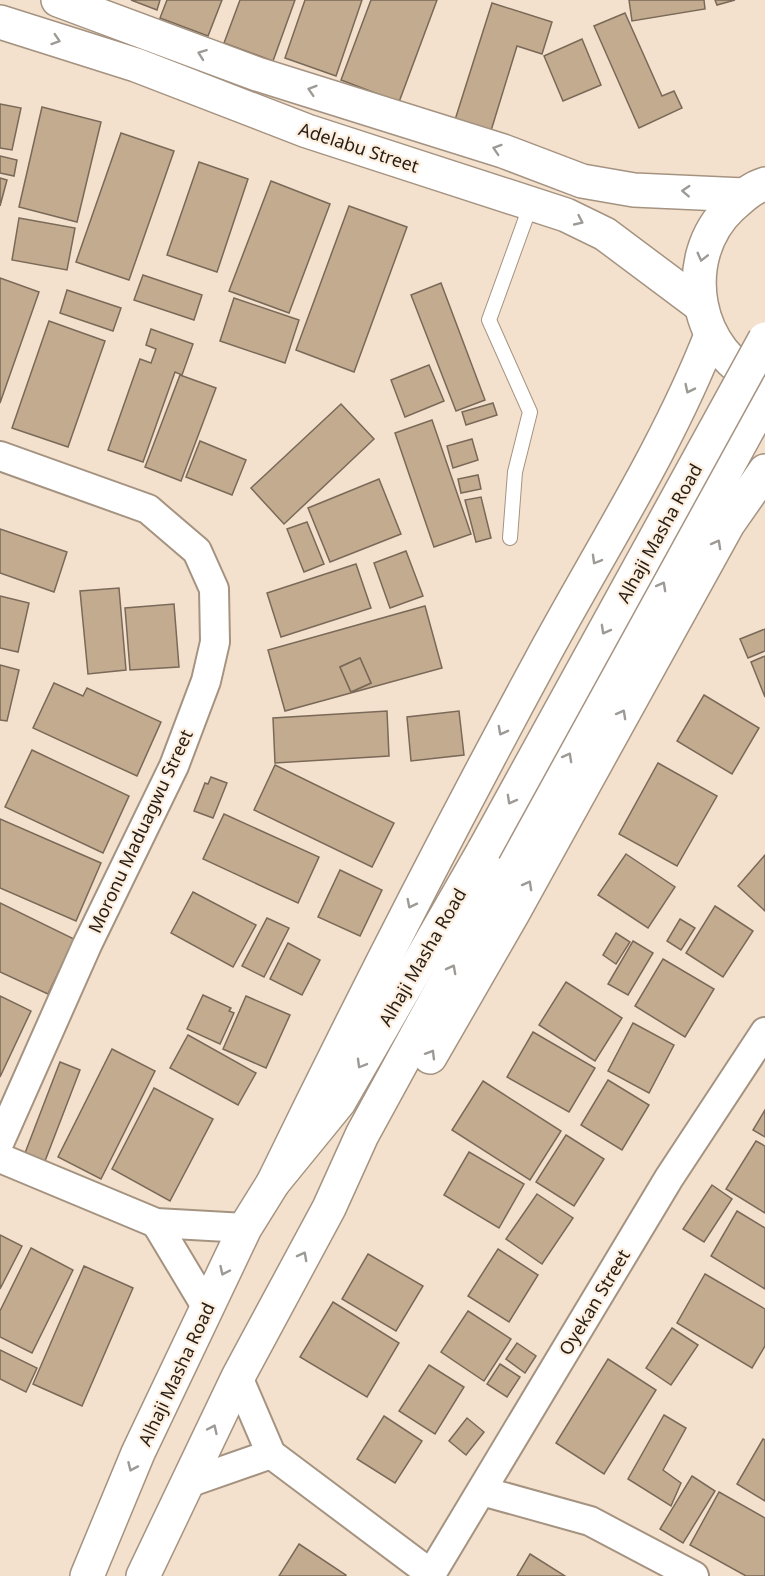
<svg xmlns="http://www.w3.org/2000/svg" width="765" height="1576" font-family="'Noto Sans',sans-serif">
	<rect width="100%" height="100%" fill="#f4e1cd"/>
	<g fill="#c3ab90" stroke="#7a6958" stroke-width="1.5" fill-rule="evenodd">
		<polygon points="131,0 160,0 157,10"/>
		<polygon points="167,0 222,0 208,36 160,18"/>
		<polygon points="240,0 295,0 273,61 224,43"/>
		<polygon points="305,0 362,0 336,76 285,58"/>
		<polygon points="371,0 437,0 399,102 341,80"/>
		<polygon points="629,0 704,0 705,9 632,21"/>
		<polygon points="715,0 735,0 717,5"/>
		<polygon points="492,3 552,22 542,54 517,46 490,134 454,123"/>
		<polygon points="625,13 662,96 674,91 682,108 639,128 594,26"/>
		<polygon points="582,39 601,85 563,101 544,56"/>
		<polygon points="0,104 21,108 12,150 0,148"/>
		<polygon points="42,107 101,122 77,222 19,207"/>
		<polygon points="121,133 174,151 129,280 76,262"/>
		<polygon points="0,156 17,160 14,176 0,173"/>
		<polygon points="199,162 248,179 217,272 167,255"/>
		<polygon points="0,178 7,180 0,206"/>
		<polygon points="271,181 330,204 289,313 229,291"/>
		<polygon points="349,206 407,227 354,372 296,350"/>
		<polygon points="19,218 75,228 67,270 12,260"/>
		<polygon points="143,275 202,295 194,320 134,300"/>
		<polygon points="0,278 39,292 0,403"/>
		<polygon points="441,283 485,400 456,411 411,295"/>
		<polygon points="67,290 121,308 113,331 60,313"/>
		<polygon points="234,298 299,320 285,363 220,341"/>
		<polygon points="49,321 105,341 68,447 12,428"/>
		<polygon points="151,329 193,344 182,375 175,372 143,462 108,450 140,359 151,363 156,349 146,345"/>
		<polygon points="429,365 444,401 405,417 391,380"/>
		<polygon points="180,375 216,388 181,481 145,467"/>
		<polygon points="493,403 497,415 466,425 462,412"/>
		<polygon points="341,404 374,439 284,524 251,488"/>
		<polygon points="432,420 471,534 434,547 395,433"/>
		<polygon points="472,439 478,460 453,468 447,446"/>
		<polygon points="200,441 246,460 232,495 186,477"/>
		<polygon points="478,475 481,489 461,493 458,479"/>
		<polygon points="379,479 401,534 330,562 308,508"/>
		<polygon points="481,497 491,538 476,542 465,500"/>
		<polygon points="307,522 324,564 304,572 287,529"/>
		<polygon points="0,529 67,552 54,592 0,573"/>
		<polygon points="406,551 423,596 390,608 374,563"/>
		<polygon points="356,564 371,608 281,637 267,593"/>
		<polygon points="119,588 126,670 88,674 80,591"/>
		<polygon points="0,596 29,603 18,652 0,648"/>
		<polygon points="174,604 179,667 130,670 125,608"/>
		<path d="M425 606 442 668 285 711 268 650ZM360 658 371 683 351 692 340 667Z"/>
		<polygon points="765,629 765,651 748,658 740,639"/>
		<polygon points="765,656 765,697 751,662"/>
		<polygon points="360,658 371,683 351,692 340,667"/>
		<polygon points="0,665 19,670 7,721 0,720"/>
		<polygon points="54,683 83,696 87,688 161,722 137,776 33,728"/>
		<polygon points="704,695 759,728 732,774 677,741"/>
		<polygon points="387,711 389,756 275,763 273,718"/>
		<polygon points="459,711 464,755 411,761 407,717"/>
		<polygon points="32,750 129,796 103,853 5,807"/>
		<polygon points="658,763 717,796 677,866 619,834"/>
		<polygon points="275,765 394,823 372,867 254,810"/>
		<polygon points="211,777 227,783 213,818 194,811 205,783 208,784"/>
		<polygon points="224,814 319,857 298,903 203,859"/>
		<polygon points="0,819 101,863 76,921 0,888"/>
		<polygon points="626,854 675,887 648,928 598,895"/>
		<polygon points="765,855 765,911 738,886"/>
		<polygon points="340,870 382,890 360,936 318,917"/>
		<polygon points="193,892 256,925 233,967 171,933"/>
		<polygon points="0,903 74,939 48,994 0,972"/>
		<polygon points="715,906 753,931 723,977 686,953"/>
		<polygon points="267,918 289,928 264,977 242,966"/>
		<polygon points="680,919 695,928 681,950 667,941"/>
		<polygon points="616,933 630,942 616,964 603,955"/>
		<polygon points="633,941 653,953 628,995 608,984"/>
		<polygon points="288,943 320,960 302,995 270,979"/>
		<polygon points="663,959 714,989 685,1037 635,1006"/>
		<polygon points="566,982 622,1018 595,1061 539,1025"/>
		<polygon points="203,995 231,1008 229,1011 234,1013 220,1044 187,1029"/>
		<polygon points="0,996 31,1011 0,1077"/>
		<polygon points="246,996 290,1015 266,1068 223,1049"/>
		<polygon points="633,1023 674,1045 649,1093 608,1071"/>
		<polygon points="533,1032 595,1068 569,1112 507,1077"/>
		<polygon points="188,1035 256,1073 238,1105 170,1068"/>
		<polygon points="112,1049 155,1071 101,1179 58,1157"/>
		<polygon points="60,1062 80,1070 45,1161 25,1153"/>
		<polygon points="608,1080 649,1105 622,1150 581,1125"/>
		<polygon points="483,1081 561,1131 530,1180 452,1130"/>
		<polygon points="154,1088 213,1119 170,1201 112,1169"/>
		<polygon points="765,1110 765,1137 753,1130"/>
		<polygon points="566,1135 604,1159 574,1206 536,1182"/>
		<polygon points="756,1141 765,1146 765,1213 726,1189"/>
		<polygon points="469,1152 524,1184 499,1228 444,1195"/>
		<polygon points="712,1185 732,1199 704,1242 683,1229"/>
		<polygon points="537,1194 573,1218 542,1264 506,1239"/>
		<polygon points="737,1211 765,1228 765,1289 711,1256"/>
		<polygon points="0,1235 22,1246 0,1289"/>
		<polygon points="31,1248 73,1270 32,1353 0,1337 0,1311"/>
		<polygon points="498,1249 538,1275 509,1322 468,1296"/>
		<polygon points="368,1254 423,1286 396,1331 342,1299"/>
		<polygon points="84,1266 133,1288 82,1406 33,1384"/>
		<polygon points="705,1274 765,1309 765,1346 752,1368 677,1323"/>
		<polygon points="333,1302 399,1343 367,1397 300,1357"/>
		<polygon points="468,1311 511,1339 484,1381 441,1352"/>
		<polygon points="672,1328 698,1345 671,1385 646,1368"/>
		<polygon points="517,1343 536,1356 525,1373 506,1359"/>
		<polygon points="0,1350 37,1368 26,1392 0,1379"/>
		<polygon points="608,1359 656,1390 604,1474 556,1443"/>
		<polygon points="500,1364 520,1377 507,1397 487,1384"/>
		<polygon points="429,1365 464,1387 435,1434 399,1411"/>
		<polygon points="664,1415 686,1428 663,1470 681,1483 671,1506 628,1479"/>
		<polygon points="384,1416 422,1441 395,1483 357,1459"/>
		<polygon points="467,1418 484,1432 466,1455 449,1441"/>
		<polygon points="763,1439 765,1440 765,1501 737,1484"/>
		<polygon points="692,1476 715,1491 683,1543 660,1529"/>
		<polygon points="719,1492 765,1518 765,1576 746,1576 690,1545"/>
		<polygon points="299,1544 346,1575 345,1576 279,1576"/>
		<polygon points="530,1554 565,1576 517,1576"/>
	</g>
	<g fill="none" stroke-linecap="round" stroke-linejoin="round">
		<defs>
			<polyline id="lane" points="510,538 515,472 530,412 489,320 531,204"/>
			<g id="street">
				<polyline points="0,456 148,509 197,551 214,589 215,642 206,681 174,766 87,945 0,1141"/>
				<polyline points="0,1158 156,1223 245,1228"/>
				<polyline points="156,1223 207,1308"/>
				<polyline points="238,1377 271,1454 431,1574"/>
				<polyline points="188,1483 271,1454"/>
				<polyline points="482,1491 590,1521 694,1576"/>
				<polyline points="430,1576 669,1178 765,1032"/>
			</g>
			<g id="secondary">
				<polyline points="58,0 257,74 503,151 582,181 634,190 744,195"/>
				<polyline points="0,22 136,65 307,131 566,215 605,234 700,305"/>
				<path d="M765 184C751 188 741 198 731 207 677 258 694 356 765 382"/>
				<polyline points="430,1057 513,913 728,524 765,471"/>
				<path d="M273 1183C358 1008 447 834 540 662 598 554 666 450 711 335"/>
				<polyline points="87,1576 138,1453 245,1228 273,1183 339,1102 484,850"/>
				<polyline points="143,1576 238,1377 329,1208 362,1135 765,398"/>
			</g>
		</defs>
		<use href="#lane" stroke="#a59381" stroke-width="16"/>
		<use href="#street" stroke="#a59381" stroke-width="32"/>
		<use href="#secondary" stroke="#a59381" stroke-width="36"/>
		<use href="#lane" stroke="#fff" stroke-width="14"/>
		<use href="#street" stroke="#fff" stroke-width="28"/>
		<use href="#secondary" stroke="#fff" stroke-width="33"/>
		<defs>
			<polyline id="secondary-bridge" points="484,850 765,339"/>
		</defs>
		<use href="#secondary-bridge" stroke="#a59381" stroke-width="36" stroke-linecap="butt"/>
		<use href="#secondary-bridge" stroke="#fff" stroke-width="33"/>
	</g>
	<defs><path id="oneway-chevron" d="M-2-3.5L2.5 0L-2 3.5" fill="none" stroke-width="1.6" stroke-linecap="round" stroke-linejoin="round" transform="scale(1.5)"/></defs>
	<g stroke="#9d9a96">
		<use href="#oneway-chevron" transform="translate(56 40) rotate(18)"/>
		<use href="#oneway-chevron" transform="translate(202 54) rotate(-160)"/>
		<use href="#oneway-chevron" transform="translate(312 90) rotate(-163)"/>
		<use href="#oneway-chevron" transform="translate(497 149) rotate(-162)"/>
		<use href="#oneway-chevron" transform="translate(686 191) rotate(-177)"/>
		<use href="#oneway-chevron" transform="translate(579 221) rotate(25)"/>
		<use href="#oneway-chevron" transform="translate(702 257) rotate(104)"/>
		<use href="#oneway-chevron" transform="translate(689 389) rotate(116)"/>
		<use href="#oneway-chevron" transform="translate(717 544) rotate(-61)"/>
		<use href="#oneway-chevron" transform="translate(596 560) rotate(120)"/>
		<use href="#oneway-chevron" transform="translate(662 586) rotate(-61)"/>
		<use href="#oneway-chevron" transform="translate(605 630) rotate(119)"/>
		<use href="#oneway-chevron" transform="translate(622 714) rotate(-61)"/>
		<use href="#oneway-chevron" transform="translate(502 731) rotate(118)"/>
		<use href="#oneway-chevron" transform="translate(568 757) rotate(-61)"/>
		<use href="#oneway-chevron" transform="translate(511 800) rotate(119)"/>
		<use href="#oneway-chevron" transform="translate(528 885) rotate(-61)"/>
		<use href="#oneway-chevron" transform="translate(411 904) rotate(117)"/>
		<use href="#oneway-chevron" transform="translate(452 969) rotate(-62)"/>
		<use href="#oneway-chevron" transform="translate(431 1054) rotate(-59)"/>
		<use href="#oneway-chevron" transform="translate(361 1064) rotate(120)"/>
		<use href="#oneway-chevron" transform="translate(303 1256) rotate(-62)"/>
		<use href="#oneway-chevron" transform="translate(224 1271) rotate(115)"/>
		<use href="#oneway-chevron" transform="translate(213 1429) rotate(-65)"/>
		<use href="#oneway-chevron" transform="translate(132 1467) rotate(114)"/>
	</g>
	<g text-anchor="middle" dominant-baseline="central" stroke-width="4.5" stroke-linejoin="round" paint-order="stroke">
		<g font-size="18" fill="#251e16" stroke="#feeede">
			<text transform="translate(359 147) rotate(18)">Adelabu Street</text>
			<text transform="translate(659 533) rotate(-61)">Alhaji Masha Road</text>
			<text transform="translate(140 831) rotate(-65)">Moronu Maduagwu Street</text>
			<text transform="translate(422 957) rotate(-60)">Alhaji Masha Road</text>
			<text transform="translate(594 1302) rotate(-59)">Oyekan Street</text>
			<text transform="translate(176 1374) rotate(-65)">Alhaji Masha Road</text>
		</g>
	</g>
</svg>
